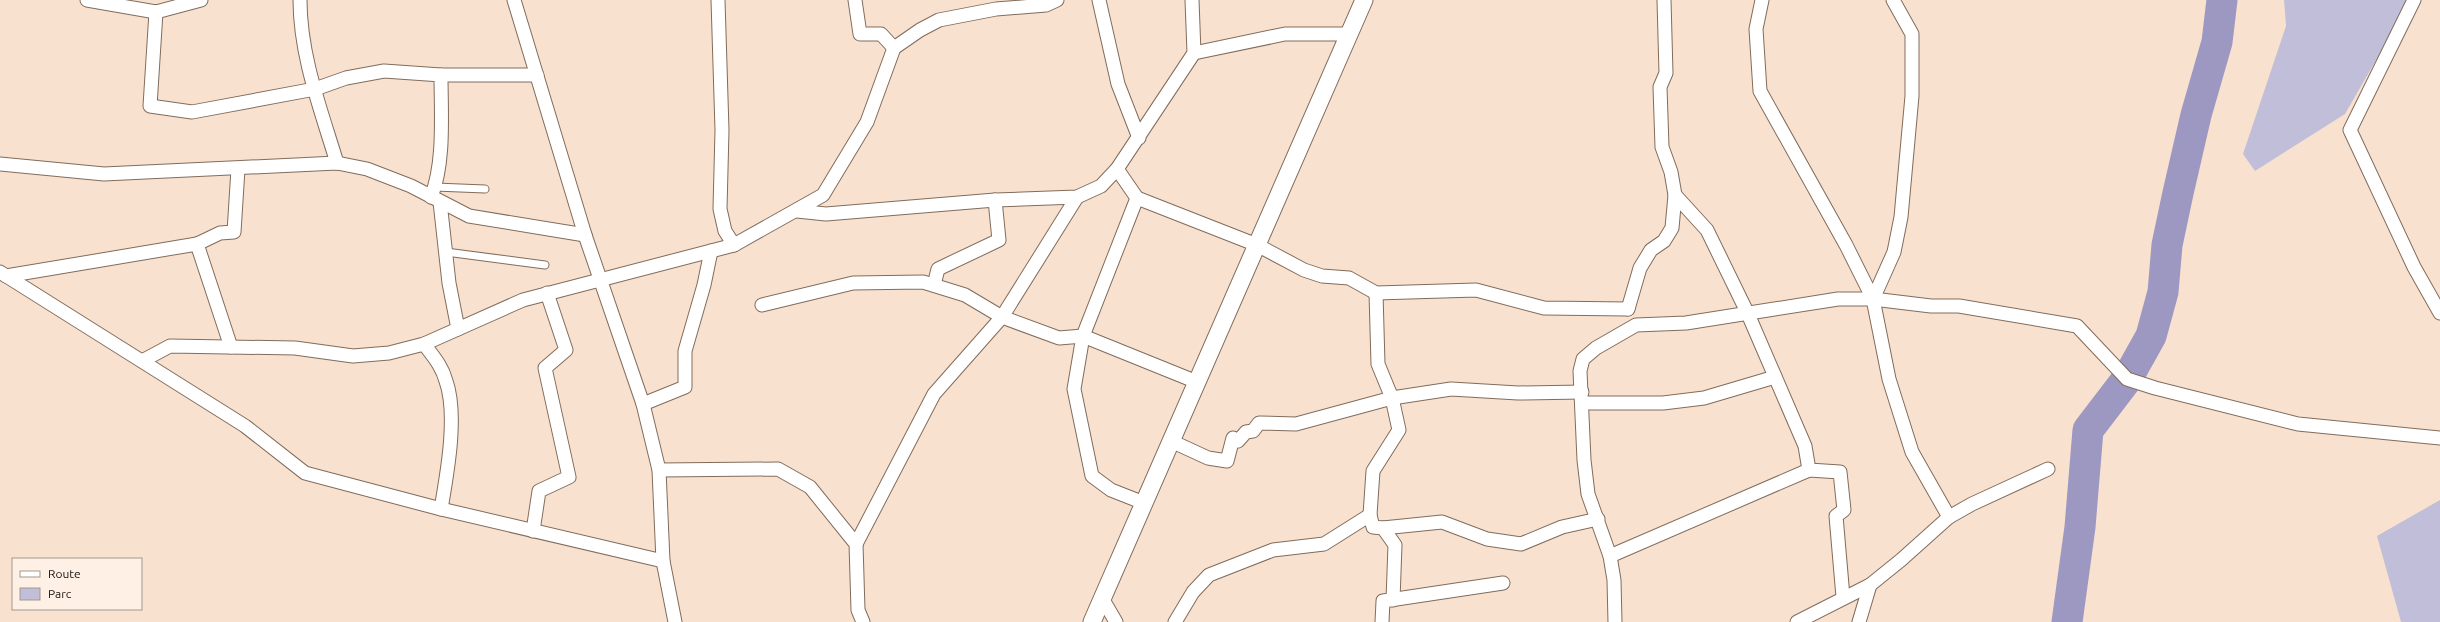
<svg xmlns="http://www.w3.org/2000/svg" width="2440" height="622" font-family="Ubuntu,sans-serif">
	<rect width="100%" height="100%" fill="#f9e1cf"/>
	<g fill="#c1bed9">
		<polygon points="2284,0 2420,0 2409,3 2345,114 2255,171 2243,154 2286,26"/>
		<polygon points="2440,500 2440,622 2401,622 2377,536"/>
	</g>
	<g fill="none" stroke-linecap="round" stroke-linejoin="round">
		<polyline stroke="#9d98c2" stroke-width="31" points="2067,622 2080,527 2088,430 2127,379 2151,336 2163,292 2167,245 2178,193 2196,115 2217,42 2222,0"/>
		<defs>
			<g id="service">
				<polyline points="435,187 485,189"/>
				<polyline points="446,252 545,265"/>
			</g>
			<g id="minor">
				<polyline points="87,0 156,12 201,0"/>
				<path d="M300 0C300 56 321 110 337 163"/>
				<polyline points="514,0 585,235 643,404 659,470 663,561 675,622"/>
				<polyline points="718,0 722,130 720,209 725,231 734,245"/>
				<polyline points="855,0 860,34 881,34 894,48"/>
				<polyline points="1099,0 1118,84 1139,138"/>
				<polyline points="1762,0 1756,29 1760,91 1846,245 1873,299 1889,379 1912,452 1949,517"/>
				<polyline points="2414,0 2350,130 2414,267 2440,313"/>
				<path d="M156 12 150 106 192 112 315 89 346 78 384 71 441 75C441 112 445 163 431 197"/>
				<polyline points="1194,53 1285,34 1349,34"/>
				<polyline points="441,75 537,75"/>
				<polyline points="0,164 104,174 337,163 367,169 411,186 469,216 585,235"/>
				<polyline points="1117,169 1137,198 1083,336 1074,389 1092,476 1111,490 1144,503"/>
				<polyline points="1675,195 1707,230 1748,314 1805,446 1809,470 1840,472 1844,510 1836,516 1843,597"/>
				<polyline points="1137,198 1257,245 1304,270 1322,276 1349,278 1376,293 1476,290 1544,308 1628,309"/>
				<polyline points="440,202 449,283 458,329"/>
				<polyline points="797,211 826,214 995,200 1077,197 1101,186 1117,169 1194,53 1192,0"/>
				<polyline points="197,244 220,233 234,232 238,169"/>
				<polyline points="0,272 245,426 305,473 441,509 663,561"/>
				<polyline points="6,276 197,244 231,347"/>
				<polyline points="934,285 938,269 999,240 995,200"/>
				<polyline points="1376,293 1378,364 1392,398 1399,430 1373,471 1370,515 1373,527 1383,528 1395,545 1393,600"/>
				<polyline points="1873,299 1894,252 1901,217 1912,96 1912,34 1893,0"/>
				<polyline points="762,305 853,283 923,282 965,295 1002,317 1059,338 1083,336 1197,382"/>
				<polyline points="1628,309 1640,268 1651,250 1664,241 1672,228 1675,195 1671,172 1662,147 1660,87 1666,73 1664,0"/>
				<path d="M424 344C433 356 442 366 446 381 458 415 447 474 441 509"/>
				<polyline points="142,361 170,346 295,348 353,356 389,353 424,344 523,300 734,245 823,195 867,122 894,48 920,30 939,20 996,9 1046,5 1057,0"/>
				<polyline points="1583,403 1663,403 1704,398 1775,377"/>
				<polyline points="643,404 685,387 685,351 704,285 711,251"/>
				<polyline points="1171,441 1208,458 1227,461 1233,438 1238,441 1246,432 1253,431 1259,423 1296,424 1392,398 1451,389 1518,393 1582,392"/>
				<polyline points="659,470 778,469 810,487 856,544 858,610 863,622"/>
				<polyline points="1383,528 1442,522 1487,539 1521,544 1562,527 1598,519"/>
				<polyline points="533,531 539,491 569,477 545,368 566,350 547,293"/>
				<polyline points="856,544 934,394 1002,317 1077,197"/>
				<polyline points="1610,556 1809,470"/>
				<polyline points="1102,598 1116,622"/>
				<polyline points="1175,622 1193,592 1209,575 1273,550 1324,544 1370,515"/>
				<polyline points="1382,622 1383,601 1503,583"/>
				<polyline points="1615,622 1614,580 1610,556 1588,494 1584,460 1580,371 1583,359 1596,348 1636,325 1686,323 1838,299 1873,299 1931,306 1959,306 2077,326 2127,379 2155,388 2298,424 2440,438"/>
				<polyline points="1797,622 1870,585 1901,560 1949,517 1972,504 2048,469"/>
				<polyline points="1859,622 1870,585"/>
			</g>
			<polyline id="tertiary" points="1092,622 1364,0"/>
		</defs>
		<use href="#service" stroke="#816c5c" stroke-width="9"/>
		<use href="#minor" stroke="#816c5c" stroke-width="15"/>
		<use href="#tertiary" stroke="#816c5c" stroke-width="19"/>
		<use href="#service" stroke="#fff" stroke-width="7"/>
		<use href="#minor" stroke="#fff" stroke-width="13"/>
		<use href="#tertiary" stroke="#fff" stroke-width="17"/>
	</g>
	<rect x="12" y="558" width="130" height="52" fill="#fff0e5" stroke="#a3978e"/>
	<rect x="20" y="571" width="20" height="6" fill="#ffffff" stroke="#a3978e"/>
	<text x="48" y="578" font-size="12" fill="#19110b">Route</text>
	<rect x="20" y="588" width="20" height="12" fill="#c1bed9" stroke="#a3978e"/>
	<text x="48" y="598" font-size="12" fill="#19110b">Parc</text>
</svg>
